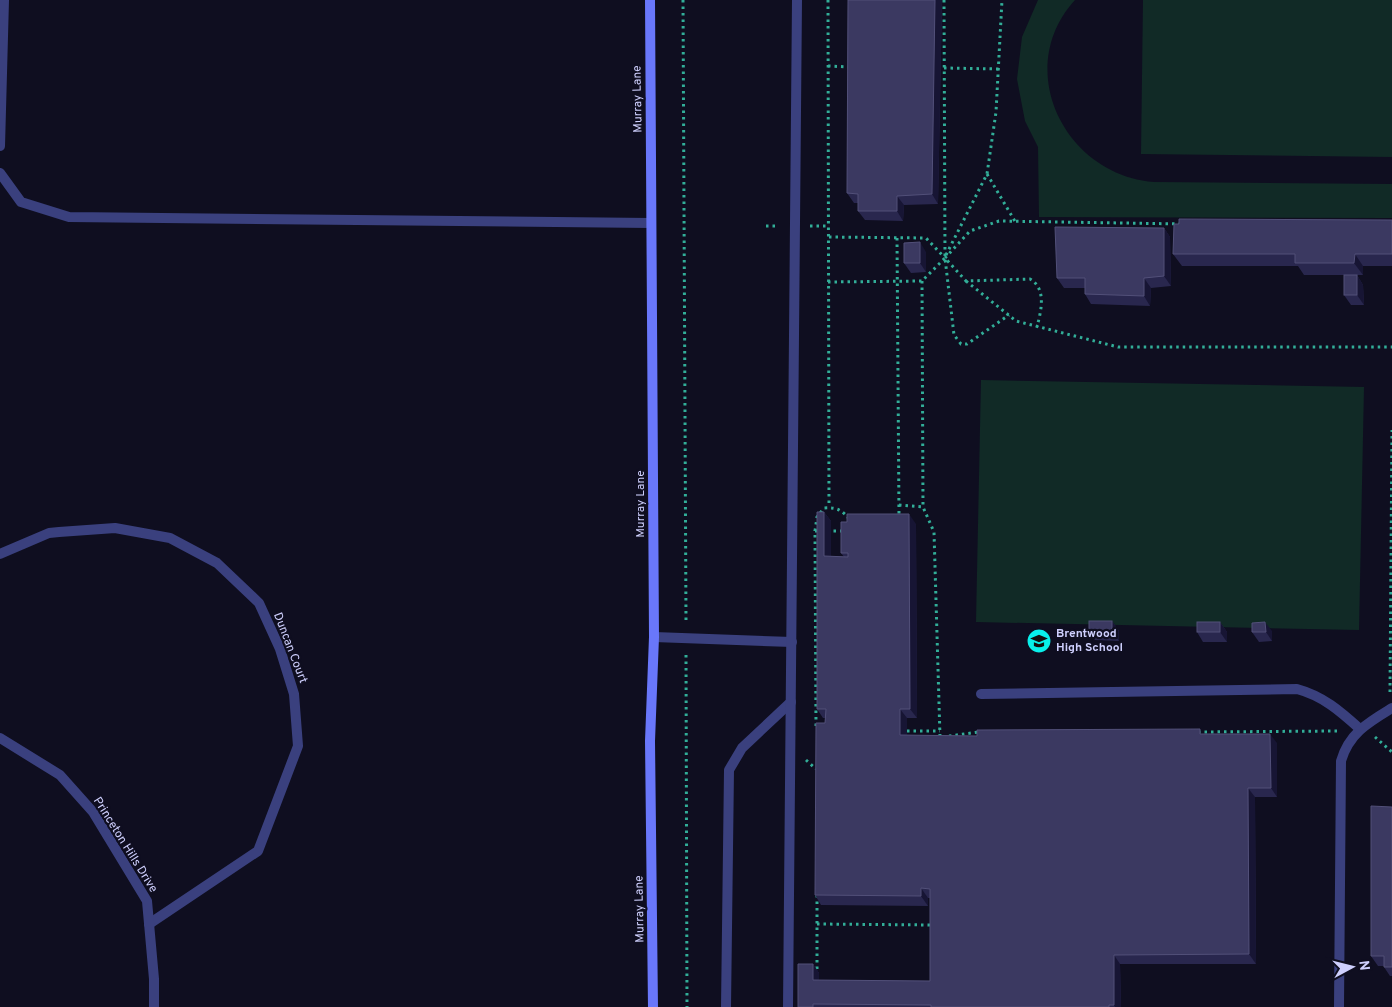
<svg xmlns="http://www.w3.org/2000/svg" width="1392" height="1007" font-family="Overpass,sans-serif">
	<rect width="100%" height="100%" fill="#0f0e20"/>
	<g fill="#112a26">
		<path d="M1038 0H1075C1012 69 1065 175 1154 182L1392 184V218L1039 217 1038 147 1025 121 1017 79 1022 37Z"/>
		<polygon points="1143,0 1392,0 1392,157 1141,154"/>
		<polygon points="981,380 1364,387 1359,630 976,622"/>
	</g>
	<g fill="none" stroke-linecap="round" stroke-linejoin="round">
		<g stroke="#32ae98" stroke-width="3" stroke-dasharray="2.5 4" stroke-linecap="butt">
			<polyline points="683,0 686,621"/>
			<polyline points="828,0 829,507"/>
			<polyline points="944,0 945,258 954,335 961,344 967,344 1009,315"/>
			<polyline points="828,66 850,67"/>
			<polyline points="944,68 999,69"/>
			<polyline points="987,174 1016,223"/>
			<polyline points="766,226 778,226"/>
			<polyline points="810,226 829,226"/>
			<polyline points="829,237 926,238 944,257"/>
			<polyline points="897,238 899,517"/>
			<polyline points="946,255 987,174 996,112 1002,0"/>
			<polyline points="945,258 970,231 999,221 1183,224"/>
			<polyline points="922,281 923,507"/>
			<polyline points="966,281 1016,321 1118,347 1392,347"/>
			<path d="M828 282 922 281 945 258 966 281 1030 279C1047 289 1041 311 1037 327"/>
			<polyline points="899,505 923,507 934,532 940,737 942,737"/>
			<path d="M815 531 817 517 824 508C837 507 842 510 850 520"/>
			<polyline points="827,531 844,531"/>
			<polyline points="686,655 687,1007"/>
			<polyline points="1390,692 1392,430"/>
			<polyline points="816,726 815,531 821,531"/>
			<polyline points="907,731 940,731"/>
			<polyline points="1198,732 1337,731"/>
			<polyline points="949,736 979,732"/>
			<polyline points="1375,737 1392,752"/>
			<polyline points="806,760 816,769"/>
			<polyline points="817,895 817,974"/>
			<polyline points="817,924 934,925"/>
		</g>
		<g stroke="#3a407e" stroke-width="10">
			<polyline points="0,146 4,0"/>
			<polyline points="0,173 21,202 69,217 651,223"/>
			<polyline points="654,637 792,642"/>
			<path d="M981 694 1297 689C1323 696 1340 711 1360 729"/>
			<polyline points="726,1007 729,770 742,748 791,702"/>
			<polyline points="788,1007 797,0"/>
			<path d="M1339 1007 1341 761C1349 733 1369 722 1392 708"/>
		</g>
		<g stroke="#3a407e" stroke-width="10">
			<polyline points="0,554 49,533 59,532 115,528 170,538 217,563 259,603 280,649 294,694 298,746 258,851 149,924"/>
			<polyline points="0,738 60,775 93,812 147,901 154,979 154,1007"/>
		</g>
		<polyline stroke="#6977fa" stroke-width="10" points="650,0 654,637 650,741 653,1007"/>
	</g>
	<g fill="#29274e">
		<polygon points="848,0 942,0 938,204 904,205 903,221 865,220 858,211 858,203 854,203 847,193"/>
		<polygon points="1392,220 1392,266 1363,266 1363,275 1304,275 1298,266 1182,266 1173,254"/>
		<polygon points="1164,228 1170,237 1171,286 1151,288 1150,306 1091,304 1085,294 1085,288 1064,288 1057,278"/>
		<polygon points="926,252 926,272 911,273 904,263"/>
		<polygon points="1357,275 1363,285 1364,305 1351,305 1344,295"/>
		<polygon points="824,512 831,521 831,556 844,557 841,553 916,524 917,718 907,718 907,735 977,736 1204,734 1277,743 1277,797 1255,797 1256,964 1120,964 1121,1007 798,1007 813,964 819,973 819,980 930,981 930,898 928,898 928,906 821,905 815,895 825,723 825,718 823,718 817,709"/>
		<polygon points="1112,621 1119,631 1119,641 1095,640 1089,631"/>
		<polygon points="1220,622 1227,632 1227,642 1203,642 1197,632"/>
		<polygon points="1272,631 1272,641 1259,642 1252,632"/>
		<polygon points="1392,807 1392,976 1390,976 1384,967 1384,966 1378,966 1371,956"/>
	</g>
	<g fill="#171534">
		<polygon points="935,0 942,0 938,204 932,194"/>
		<polygon points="897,196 904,205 903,221 897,211"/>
		<polygon points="1164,228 1170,237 1171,286 1164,276"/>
		<polygon points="920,242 926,252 926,272 920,263"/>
		<polygon points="1355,254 1363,266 1363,275 1354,263"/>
		<polygon points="1357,275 1363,285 1364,305 1357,295"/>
		<polygon points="1144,278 1151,288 1150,306 1144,296"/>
		<polygon points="824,512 831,521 831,566 824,556"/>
		<polygon points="909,514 916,524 917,718 910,709"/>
		<polygon points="1112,621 1119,631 1119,641 1112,631"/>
		<polygon points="1220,622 1227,632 1227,642 1220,632"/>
		<polygon points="1265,622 1272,631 1272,641 1266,632"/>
		<polygon points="900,709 907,718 907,744 900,735"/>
		<polygon points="1270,734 1277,743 1277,797 1271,788"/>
		<polygon points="1248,788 1255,797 1256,964 1249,954"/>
		<polygon points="921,888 928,898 928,906 921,896"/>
		<polygon points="1114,955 1120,964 1121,1007 1115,1007 1114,1005"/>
		<polygon points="813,964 819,973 819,990 813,980"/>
	</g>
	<g fill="#3b3961" stroke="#525079">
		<polygon points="848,0 935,0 932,194 897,196 897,211 858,211 858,194 847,193"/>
		<polygon points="1179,219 1392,220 1392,254 1355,254 1354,263 1295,263 1295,254 1173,254 1174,224 1179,224"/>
		<polygon points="1055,227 1164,228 1164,276 1144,278 1144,296 1085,294 1085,278 1057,278"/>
		<polygon points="920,242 920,263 904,263 904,243"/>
		<rect x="1344" y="275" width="13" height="20"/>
		<polygon points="817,512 824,512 824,556 848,557 848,553 841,553 841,522 847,522 847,514 909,514 910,709 900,709 900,735 977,736 977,730 1200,729 1200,734 1270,734 1271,788 1248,788 1249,954 1114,955 1114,1005 1109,1005 1109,1007 931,1007 931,1005 813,1004 813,1007 798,1007 798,964 813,964 813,980 930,981 930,889 921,888 921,896 815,895 816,723 825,723 826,709 817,709"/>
		<rect x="1089" y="621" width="23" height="10"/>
		<rect x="1197" y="622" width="23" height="10"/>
		<polygon points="1265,622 1266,632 1252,632 1252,623"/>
		<polygon points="1371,806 1392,807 1392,967 1384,967 1384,956 1371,956"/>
	</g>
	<defs>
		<symbol id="school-disc" viewBox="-11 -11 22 22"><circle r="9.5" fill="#08f0eb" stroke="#0f0e20"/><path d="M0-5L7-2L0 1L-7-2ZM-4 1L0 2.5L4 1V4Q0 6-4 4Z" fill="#111"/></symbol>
	</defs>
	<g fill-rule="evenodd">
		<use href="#school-disc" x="1025" y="627" width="28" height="28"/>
	</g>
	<g text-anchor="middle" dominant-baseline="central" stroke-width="4.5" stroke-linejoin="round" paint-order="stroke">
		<g font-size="12" fill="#cecffd" stroke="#0f0e20">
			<text transform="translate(638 99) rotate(-91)">Murray Lane</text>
			<text transform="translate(641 504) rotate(-90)">Murray Lane</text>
			<text transform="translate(290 648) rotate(69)">Duncan Court</text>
			<text transform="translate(125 845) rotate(58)">Princeton Hills Drive</text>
			<text transform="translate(640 909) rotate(-91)">Murray Lane</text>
		</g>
		<g font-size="12" font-weight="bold" fill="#cecffd" stroke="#0f0e20" text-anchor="start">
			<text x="1056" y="634">Brentwood<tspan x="1056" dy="14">High School</tspan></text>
		</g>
	</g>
	<g transform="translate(1352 967) rotate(83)" stroke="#0f0e20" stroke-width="4" paint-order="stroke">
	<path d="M0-4L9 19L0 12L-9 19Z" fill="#cecffd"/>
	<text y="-8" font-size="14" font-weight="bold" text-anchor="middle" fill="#cecffd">N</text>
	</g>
</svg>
